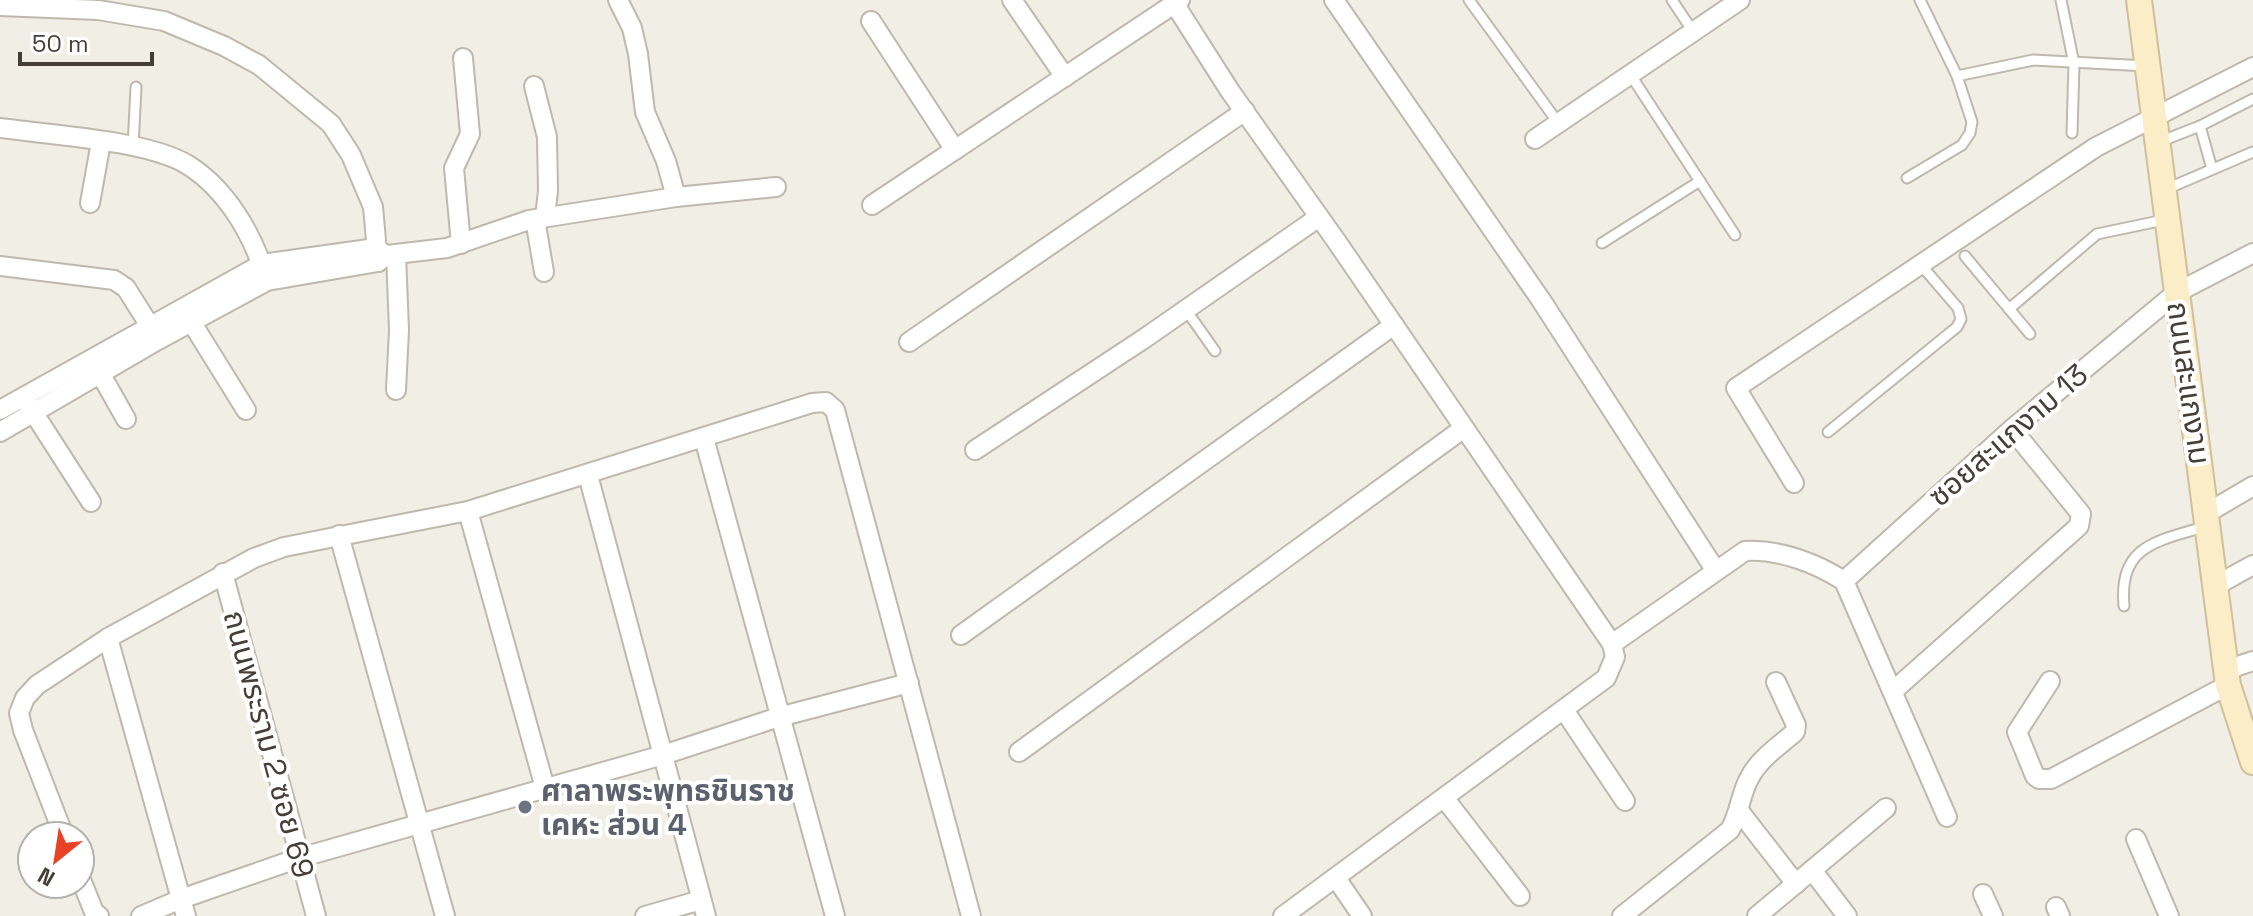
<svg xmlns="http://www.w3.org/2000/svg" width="2253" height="916" font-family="'Space Grotesk','Noto Sans Thai',sans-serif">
	<rect width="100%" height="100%" fill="#f1eee6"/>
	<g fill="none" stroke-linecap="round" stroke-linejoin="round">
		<defs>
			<g id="lane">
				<polyline points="1469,0 1559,124"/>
				<polyline points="1672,0 1692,30"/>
				<polyline points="2061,0 2074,64 2072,133"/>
				<polyline points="1630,74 1735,235"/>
				<polyline points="1957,76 2033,60 2147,66"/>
				<polyline points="2200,126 2212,169"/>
				<polyline points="2159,142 2200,126 2253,99"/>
				<polyline points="133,147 136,87"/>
				<polyline points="1907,178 1962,145 1970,133 1972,122 1957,76 1920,0"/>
				<polyline points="2164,190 2253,152"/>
				<polyline points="1602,243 1700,181"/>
				<polyline points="1965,256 2030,334"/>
				<polyline points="2009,309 2097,234 2164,220"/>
				<polyline points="1186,310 1215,351"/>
				<polyline points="1828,432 1957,327 1961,319 1958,308 1921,265"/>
				<path d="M2124 606C2118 544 2159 541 2207 526"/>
			</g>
			<g id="street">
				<polyline points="618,0 632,28 638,54 645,112 666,161 676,197"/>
				<polyline points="1012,0 1065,77"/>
				<polyline points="1172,0 1230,91 1337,242 1612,644 1615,657 1606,678 1283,916"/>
				<polyline points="1334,0 1541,300 1716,571"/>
				<polyline points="0,6 98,10 164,21 224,46 259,65 331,124 351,155 373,207 378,262"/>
				<polyline points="871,21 955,150"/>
				<polyline points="534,86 547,137 548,191 545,217"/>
				<path d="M0 128C50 135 147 140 188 165 226 189 252 233 265 275"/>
				<polyline points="1535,139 1740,0"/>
				<polyline points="90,203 101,142"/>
				<polyline points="872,205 1180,0"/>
				<polyline points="535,219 544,272"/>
				<polyline points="461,244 454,168 470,134 463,58"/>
				<polyline points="0,266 114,280 126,288 155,334"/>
				<polyline points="192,323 246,410"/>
				<polyline points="909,342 1245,111"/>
				<polyline points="100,373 126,419"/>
				<polyline points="396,390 399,330 396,254"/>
				<polyline points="28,404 91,502"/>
				<polyline points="0,410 262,264 376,248 384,254"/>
				<polyline points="0,432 158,340 267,281 378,262 387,255 447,248 529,220 676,197 776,187"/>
				<polyline points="704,438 835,916"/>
				<polyline points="975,450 1145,338 1319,217"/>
				<polyline points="588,475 706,916"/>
				<polyline points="1794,483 1736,388 2096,147 2253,67"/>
				<polyline points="468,511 545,788"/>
				<polyline points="2207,513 2253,486"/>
				<polyline points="339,535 445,916"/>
				<polyline points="223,573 316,916"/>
				<polyline points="1844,581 2012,429 2176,293 2253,253"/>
				<polyline points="2215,586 2253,565"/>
				<polyline points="961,635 1394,325"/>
				<polyline points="108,638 181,899 299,858 663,755 779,717 909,683"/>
				<path d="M1612 644 1745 551C1779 549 1816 563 1844 581L1947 817"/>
				<polyline points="2226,670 2253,661"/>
				<polyline points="2050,681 2017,732 2035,776 2039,779 2051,779 2228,685"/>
				<polyline points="1893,691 2079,526 2081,514 2012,429"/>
				<polyline points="1564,710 1625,801"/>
				<polyline points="1019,752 1464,428"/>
				<polyline points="1445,799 1520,896"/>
				<polyline points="1740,812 1796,884"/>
				<polyline points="64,836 23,730 19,713 25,698 37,685 108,638 254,558 284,547 468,511 812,403 826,402 835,410 971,916"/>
				<polyline points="2136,839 2169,916"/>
				<polyline points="1812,870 1847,916"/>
				<polyline points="80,877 94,912 99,916"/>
				<polyline points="1336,878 1362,916"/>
				<polyline points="1983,894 1993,916"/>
				<polyline points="2056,907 2060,916"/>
				<polyline points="141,916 181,899 186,916"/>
				<polyline points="645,916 701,900"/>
				<path d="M1622 916 1730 830C1741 810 1740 794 1750 777 1759 759 1780 745 1795 732L1796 725 1776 682"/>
				<polyline points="1757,916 1886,808"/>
			</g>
			<polyline id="secondary" points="2139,0 2228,685 2253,762"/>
		</defs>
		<use href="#lane" stroke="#bfb8ac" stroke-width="13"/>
		<use href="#street" stroke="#bfb8ac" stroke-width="22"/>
		<use href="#secondary" stroke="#cec099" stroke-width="28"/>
		<use href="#lane" stroke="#fff" stroke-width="9"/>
		<use href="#street" stroke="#fff" stroke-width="18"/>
		<use href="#secondary" stroke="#faedc8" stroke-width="24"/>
	</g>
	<circle fill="#6b7280" stroke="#fff" stroke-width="3" cx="525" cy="807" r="8"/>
	<g text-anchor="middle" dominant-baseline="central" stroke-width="8" stroke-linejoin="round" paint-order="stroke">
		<g font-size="30" fill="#443e36" stroke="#fff">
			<text transform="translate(2189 383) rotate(82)">ถนนสะแกงาม</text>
			<text transform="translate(2008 435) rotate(-41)">ซอยสะแกงาม 13</text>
			<text transform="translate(269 744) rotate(75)">ถนนพระราม 2 ซอย 69</text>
		</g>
		<g font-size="30" font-weight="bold" fill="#5b616d" stroke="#fff" text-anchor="start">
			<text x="541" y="790">ศาลาพระพุทธชินราช<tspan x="541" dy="34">เคหะ ส่วน 4</tspan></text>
		</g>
	</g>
	<g transform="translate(56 860) rotate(210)"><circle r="38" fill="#ffffff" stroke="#b4b2af" stroke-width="2"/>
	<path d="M0-6L14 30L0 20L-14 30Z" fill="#e84227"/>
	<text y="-12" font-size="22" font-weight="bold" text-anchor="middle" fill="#443e36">N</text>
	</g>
	<path d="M20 52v12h132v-12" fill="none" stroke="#443e36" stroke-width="4"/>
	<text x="32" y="52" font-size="24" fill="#443e36" stroke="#ffffff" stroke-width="6" paint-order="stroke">50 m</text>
</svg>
